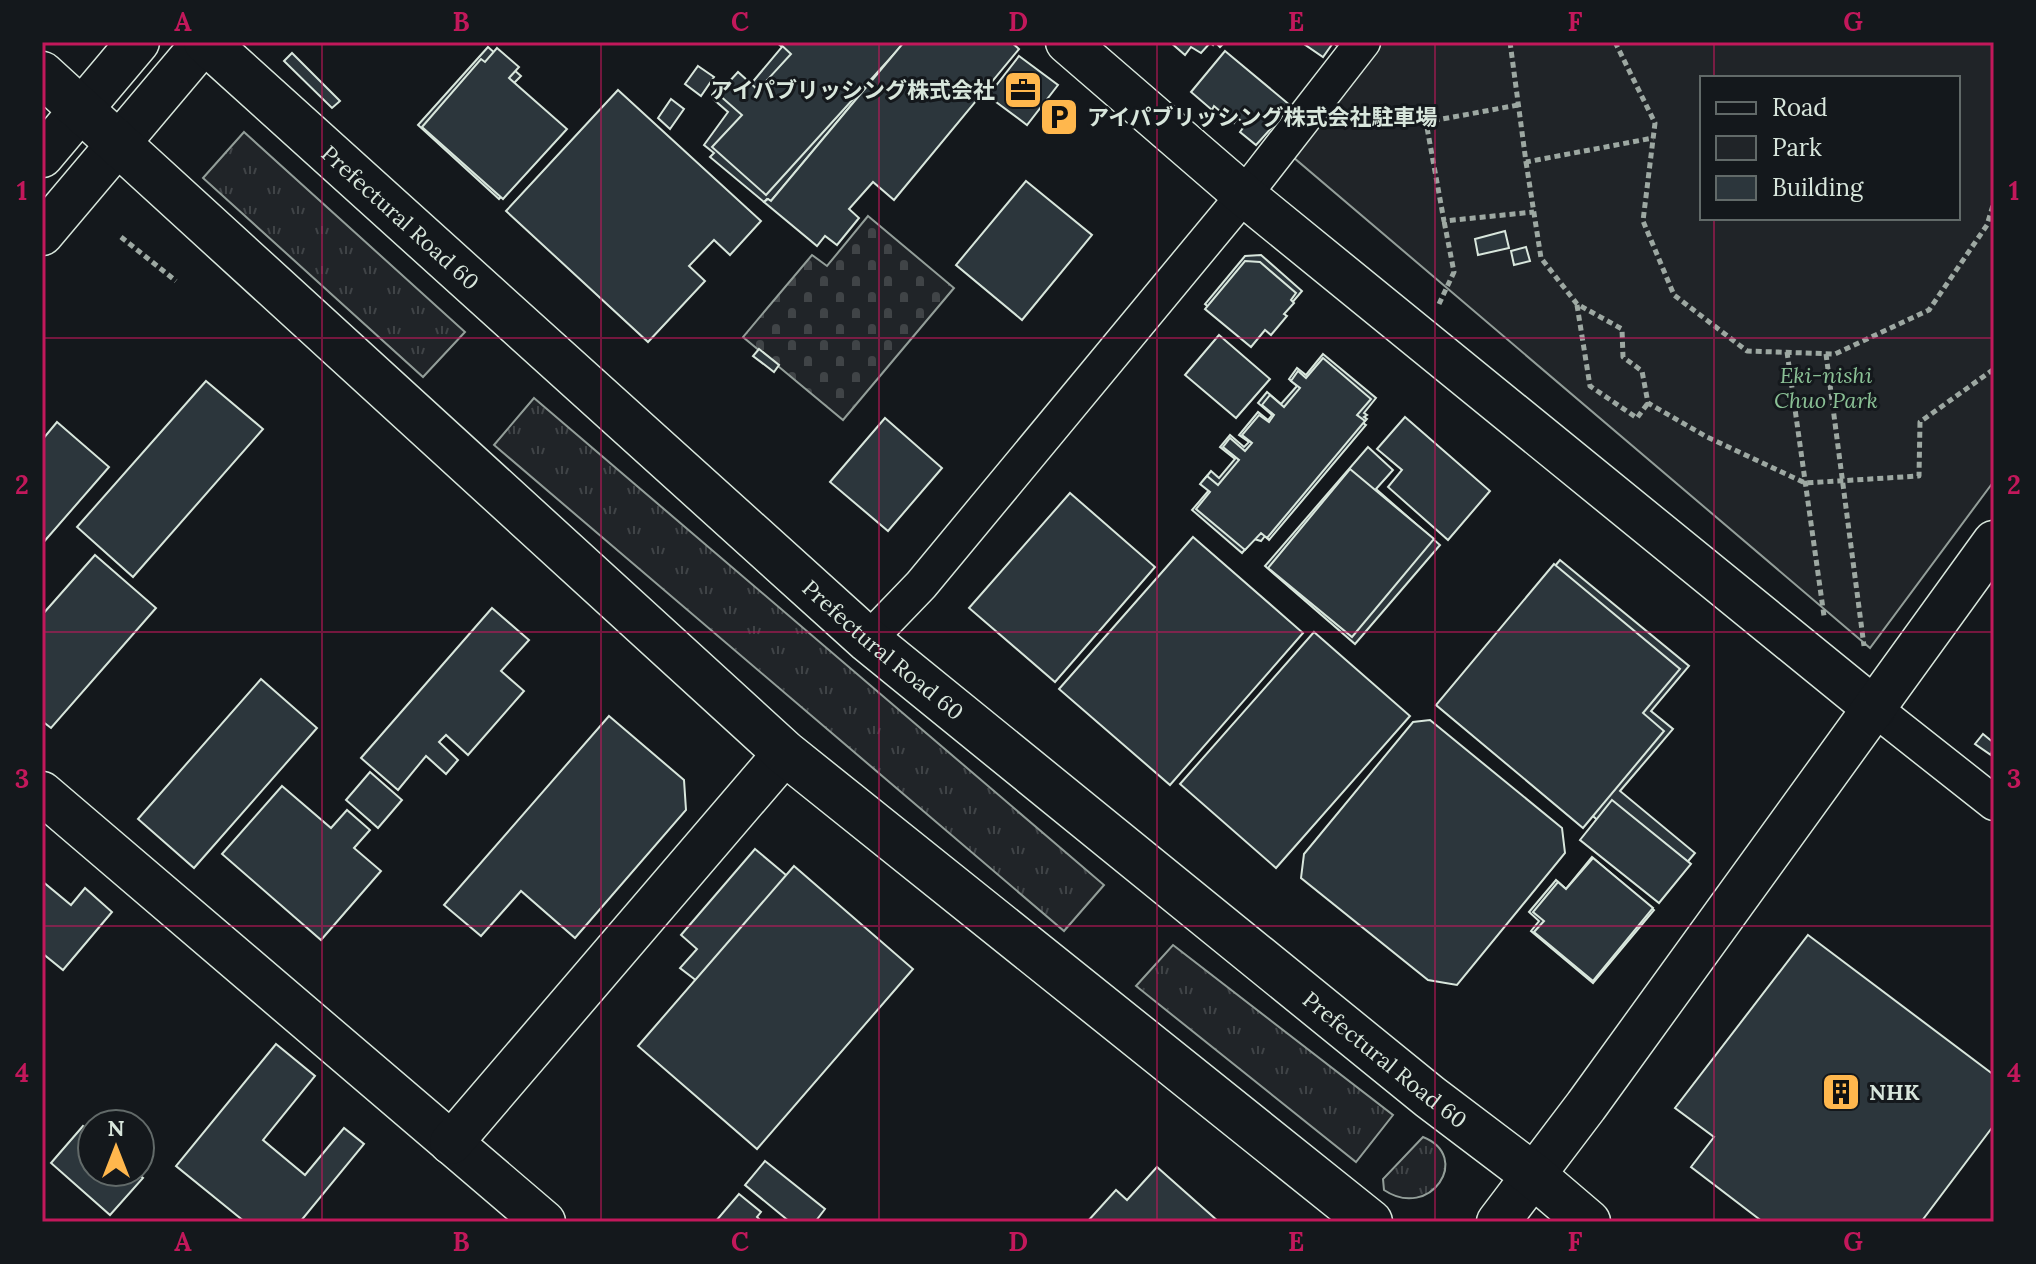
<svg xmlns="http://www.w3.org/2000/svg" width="2036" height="1264" font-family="Lora,'Noto Sans JP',serif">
	<defs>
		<pattern id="grass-tufts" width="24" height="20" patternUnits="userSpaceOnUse" patternTransform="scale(2)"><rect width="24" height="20" fill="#202428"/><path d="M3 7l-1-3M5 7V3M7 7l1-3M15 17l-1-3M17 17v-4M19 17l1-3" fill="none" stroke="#404447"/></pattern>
		<pattern id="cemetery-stones" width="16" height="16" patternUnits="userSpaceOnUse" patternTransform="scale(2)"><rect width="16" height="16" fill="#202428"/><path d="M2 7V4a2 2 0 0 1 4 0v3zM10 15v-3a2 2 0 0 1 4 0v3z" fill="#404447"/></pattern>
	</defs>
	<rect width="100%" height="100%" fill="#14181c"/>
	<g fill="url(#grass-tufts)" stroke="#939e99" stroke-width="2">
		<polygon points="244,132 465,332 423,377 203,178"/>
		<polygon points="534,398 1104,885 1064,931 494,445"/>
		<polygon points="1173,945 1393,1115 1356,1162 1136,986"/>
		<path d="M1423 1137C1473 1157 1430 1221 1384 1190L1383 1179Z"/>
	</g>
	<polygon fill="url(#cemetery-stones)" stroke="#939e99" stroke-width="2" points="868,216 954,288 843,420 743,337 812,255 827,266"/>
	<path fill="#202428" stroke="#939e99" stroke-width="2" fill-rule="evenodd" d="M1381 42H1994V481L1870 648 1293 157ZM1702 78H1958V218H1702Z"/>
	<g fill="#2c363c" stroke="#d8e6dc" stroke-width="2">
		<polygon points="776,42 904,42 771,201 767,199 764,202 710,157 714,153 704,145 728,112 713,99 712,95 720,86 724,90 732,81 745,91 782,47"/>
		<polygon points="778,42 905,42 766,195 712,147 742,115 718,94 738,72 758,90 791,54"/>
		<polygon points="904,42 1011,42 1019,49 894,200 873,182 849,209 859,218 837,245 825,236 817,246 764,202 768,199 771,201"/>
		<polygon points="1170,42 1225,42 1220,47 1215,42 1213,45 1210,43 1201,53 1191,47 1185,55"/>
		<polygon points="1301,42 1339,42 1336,45 1333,43 1323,57"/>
		<polygon points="488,47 521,76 512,85 562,131 499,199 418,125"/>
		<polygon points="497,48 519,67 509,78 567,129 503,199 422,127 481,59 485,62"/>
		<polygon points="1225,51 1291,106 1256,145 1240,132 1245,125 1238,118 1234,123 1214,106 1212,110 1191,92"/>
		<polygon points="292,53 340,101 332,108 284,61"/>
		<polygon points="1019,56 1058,85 1027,125 988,96"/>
		<polygon points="698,66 714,77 701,96 685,84"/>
		<polygon points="618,90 761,221 730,255 714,240 689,266 705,281 648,342 506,211"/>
		<polygon points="671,99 684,109 670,129 658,118"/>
		<polygon points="1026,181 1092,235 1022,320 956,265"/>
		<polygon points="1505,231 1509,248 1478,255 1475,239"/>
		<polygon points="1526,247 1530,261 1514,265 1511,251"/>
		<polygon points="1261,255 1302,291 1275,323 1267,323 1251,342 1205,304 1245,256"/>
		<polygon points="1245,261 1260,262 1296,293 1291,300 1294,303 1284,314 1287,316 1271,335 1265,330 1251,347 1205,309"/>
		<polygon points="1219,335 1270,379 1236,418 1185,375"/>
		<polygon points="759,349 779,365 774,372 753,356"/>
		<polygon points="1323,354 1376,398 1364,413 1367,415 1364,417 1367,419 1363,423 1366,425 1269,540 1265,536 1261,541 1254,539 1242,553 1192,510 1210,489 1202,482 1211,471 1219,478 1235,459 1220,447 1230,435 1244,447 1249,442 1239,435 1258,412 1268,420 1272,415 1258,403 1267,392 1281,404 1297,386 1289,379 1297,368 1306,375"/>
		<polygon points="1323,358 1371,399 1357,415 1365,421 1267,538 1261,533 1245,550 1196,509 1210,492 1200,484 1207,476 1218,485 1239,460 1223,447 1230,438 1245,451 1252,443 1242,435 1259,415 1269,422 1274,415 1262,405 1270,395 1284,407 1300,388 1291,381 1298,371 1306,378"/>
		<polygon points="206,381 263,429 133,577 77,527"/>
		<polygon points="1405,417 1490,491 1448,540 1388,487 1402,470 1377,449"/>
		<polygon points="885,418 942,468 888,531 830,482"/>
		<polygon points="57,422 109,467 42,544 42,440"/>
		<polygon points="1368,447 1393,470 1376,489 1440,545 1355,644 1265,566"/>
		<polygon points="1350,469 1434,539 1352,637 1268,568"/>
		<polygon points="1070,493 1155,567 1055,682 969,608"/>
		<polygon points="1193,537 1303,633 1170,785 1059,689"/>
		<polygon points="95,555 156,608 51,728 42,721 42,615"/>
		<polygon points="1560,560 1689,666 1651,711 1673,729 1620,791 1695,853 1671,881 1447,695"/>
		<polygon points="1554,564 1680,669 1643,713 1664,731 1583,828 1436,705"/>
		<polygon points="492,608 529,640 501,671 524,691 468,755 446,735 439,742 458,760 446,774 426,756 398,790 361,758"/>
		<polygon points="1314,632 1410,716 1276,868 1180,784"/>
		<polygon points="261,679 317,728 194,868 138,819"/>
		<polygon points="609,716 684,780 686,810 575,938 521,891 481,936 444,905"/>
		<polygon points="1430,720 1562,828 1565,853 1457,985 1428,980 1301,878 1304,854 1413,722"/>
		<polygon points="1983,734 1994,743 1991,755 1975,744"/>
		<polygon points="370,772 402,800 378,828 346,800"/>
		<polygon points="282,786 331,828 347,810 370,830 354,848 381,871 321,940 222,854"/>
		<polygon points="1612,800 1691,864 1659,903 1580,840"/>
		<polygon points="755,849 792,880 702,985 680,968 697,949 681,935"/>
		<polygon points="1592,857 1654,910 1593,983 1531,931 1539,921 1529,912 1556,880 1566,889"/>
		<polygon points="1593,858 1653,908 1593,981 1534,932 1544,921 1533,912 1558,882 1566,889"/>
		<polygon points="794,866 913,969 757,1149 638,1046"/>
		<polygon points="42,881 71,905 85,888 112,912 63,970 42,953"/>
		<polygon points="1808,935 1994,1075 1994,1125 1921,1222 1763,1222 1691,1167 1714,1137 1675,1108"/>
		<polygon points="276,1044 315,1076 263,1140 305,1175 344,1128 364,1144 300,1222 245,1222 176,1166"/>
		<polygon points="83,1126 92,1134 92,1172 135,1172 143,1178 110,1215 51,1163"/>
		<polygon points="765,1161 825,1209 815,1222 790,1222 745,1185"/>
		<polygon points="1157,1167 1219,1222 1087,1222 1116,1190 1127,1200"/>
		<polygon points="739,1194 761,1212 757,1217 762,1222 715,1222"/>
	</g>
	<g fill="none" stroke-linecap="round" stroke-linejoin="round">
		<defs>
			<g id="minor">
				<polyline points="868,640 921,585 1244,195 1363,42"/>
				<polyline points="1875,709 1994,803"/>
			</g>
			<g id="tertiary">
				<polyline points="1067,42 1244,195 1875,709"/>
				<polyline points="42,156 138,42"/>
				<polyline points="42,234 204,42"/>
				<polyline points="42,793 544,1222"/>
				<polyline points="451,1143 785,753"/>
				<polyline points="1498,1222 1586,1106 1994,542"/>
			</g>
			<g id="primary">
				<path id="s1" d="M206 42 868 640 1430 1097 1533 1175 1588 1222"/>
				<polyline points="42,74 785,753 1370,1222"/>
			</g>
		</defs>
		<use href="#minor" stroke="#d8e6dc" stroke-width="37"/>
		<use href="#tertiary" stroke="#d8e6dc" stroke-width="45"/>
		<use href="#primary" stroke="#d8e6dc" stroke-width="47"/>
		<g stroke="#9da8a2" stroke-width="5" stroke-dasharray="6 4" stroke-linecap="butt">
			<polyline points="1510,42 1526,162 1653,138"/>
			<polyline points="1615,42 1655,123 1643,221 1674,295 1747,351 1835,354 1929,310 1987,225 1994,202"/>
			<polyline points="1518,105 1426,122 1444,221 1534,212"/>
			<polyline points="1526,162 1541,258 1577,304 1622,329 1623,357 1642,371 1648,403 1707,437 1805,483 1919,476 1920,422 1994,369"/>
			<polyline points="121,237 176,281"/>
			<polyline points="1439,304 1454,272 1444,221"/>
			<polyline points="1577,305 1590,386 1637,418 1648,403"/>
			<polyline points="1787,352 1824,616"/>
			<polyline points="1826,354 1864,646"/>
		</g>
		<use href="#minor" stroke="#14181c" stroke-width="34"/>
		<use href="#tertiary" stroke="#14181c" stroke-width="42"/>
		<use href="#primary" stroke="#14181c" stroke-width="44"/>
	</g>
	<path fill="none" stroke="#c2185b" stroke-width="2" stroke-opacity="0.55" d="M322 42V1222M601 42V1222M879 42V1222M1157 42V1222M1435 42V1222M1714 42V78M1714 218V1222M42 338H1994M42 632H1994M42 926H1994"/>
	<defs>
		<symbol id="office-square" viewBox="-11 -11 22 22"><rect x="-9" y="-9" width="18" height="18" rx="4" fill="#ffb74d" stroke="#14181c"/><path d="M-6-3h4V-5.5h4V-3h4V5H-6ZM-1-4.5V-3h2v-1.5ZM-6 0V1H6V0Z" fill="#111"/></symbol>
		<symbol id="parking-square" viewBox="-11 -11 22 22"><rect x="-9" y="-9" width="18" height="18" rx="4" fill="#ffb74d" stroke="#14181c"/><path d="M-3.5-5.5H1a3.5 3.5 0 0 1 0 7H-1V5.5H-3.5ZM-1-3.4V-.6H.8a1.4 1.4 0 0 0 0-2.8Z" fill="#111"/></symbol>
		<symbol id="building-square" viewBox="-11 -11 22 22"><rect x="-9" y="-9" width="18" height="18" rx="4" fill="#ffb74d" stroke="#14181c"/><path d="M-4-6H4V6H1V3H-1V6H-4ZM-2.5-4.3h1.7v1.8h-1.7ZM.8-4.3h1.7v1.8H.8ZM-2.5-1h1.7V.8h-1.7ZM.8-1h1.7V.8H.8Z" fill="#111"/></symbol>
	</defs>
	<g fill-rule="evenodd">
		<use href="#office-square" x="1001" y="68" width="44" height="44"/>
		<use href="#parking-square" x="1037" y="95" width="44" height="44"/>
		<use href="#building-square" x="1819" y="1070" width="44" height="44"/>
	</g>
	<g text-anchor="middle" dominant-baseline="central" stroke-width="6" stroke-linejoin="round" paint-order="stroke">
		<g font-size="22" font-weight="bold" fill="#d8e6dc" stroke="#14181c" text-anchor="start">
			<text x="995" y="90" text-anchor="end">アイパブリッシング株式会社</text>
			<text x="1087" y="117">アイパブリッシング株式会社駐車場</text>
			<text x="1869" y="1092">NHK</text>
		</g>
		<g font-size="22" fill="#d8e6dc" stroke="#14181c">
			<text stroke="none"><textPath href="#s1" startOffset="262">Prefectural Road 60</textPath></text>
			<text stroke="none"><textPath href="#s1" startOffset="910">Prefectural Road 60</textPath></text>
			<text stroke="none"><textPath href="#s1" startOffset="1558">Prefectural Road 60</textPath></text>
		</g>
		<g font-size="22" font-style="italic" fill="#8ac095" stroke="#14181c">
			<text x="1826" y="375">Eki-nishi<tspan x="1826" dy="25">Chuo Park</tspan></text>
		</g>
	</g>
	<rect width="2036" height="1264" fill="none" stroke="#14181c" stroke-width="88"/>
	<rect x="1700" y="76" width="260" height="144" fill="#14181c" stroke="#626a69" stroke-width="2"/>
	<rect x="1716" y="102" width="40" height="12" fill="#14181c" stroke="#626a69" stroke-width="2"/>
	<text x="1772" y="116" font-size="24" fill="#d8e6dc">Road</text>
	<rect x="1716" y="136" width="40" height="24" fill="#202428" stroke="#626a69" stroke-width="2"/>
	<text x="1772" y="156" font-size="24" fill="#d8e6dc">Park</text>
	<rect x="1716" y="176" width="40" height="24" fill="#2c363c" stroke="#626a69" stroke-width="2"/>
	<text x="1772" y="196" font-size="24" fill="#d8e6dc">Building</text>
	<g transform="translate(116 1148)"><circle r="38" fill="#14181c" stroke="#626a69" stroke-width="2"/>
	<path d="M0-6L14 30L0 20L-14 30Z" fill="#ffb74d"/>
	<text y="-12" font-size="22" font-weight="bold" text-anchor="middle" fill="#d8e6dc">N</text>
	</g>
	<rect x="44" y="44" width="1948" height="1176" fill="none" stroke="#c2185b" stroke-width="3"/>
	<g font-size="26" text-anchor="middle" font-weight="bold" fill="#c2185b">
		<text x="183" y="31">A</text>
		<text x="461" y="31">B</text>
		<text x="740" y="31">C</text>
		<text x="1018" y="31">D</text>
		<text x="1296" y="31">E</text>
		<text x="1575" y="31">F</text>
		<text x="1853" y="31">G</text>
		<text x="22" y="200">1</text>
		<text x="2014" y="200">1</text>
		<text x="22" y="494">2</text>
		<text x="2014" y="494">2</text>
		<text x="22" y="788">3</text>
		<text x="2014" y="788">3</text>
		<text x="22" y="1082">4</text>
		<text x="2014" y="1082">4</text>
		<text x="183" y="1251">A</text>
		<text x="461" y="1251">B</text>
		<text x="740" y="1251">C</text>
		<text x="1018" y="1251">D</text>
		<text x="1296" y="1251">E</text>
		<text x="1575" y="1251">F</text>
		<text x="1853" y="1251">G</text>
	</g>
</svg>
